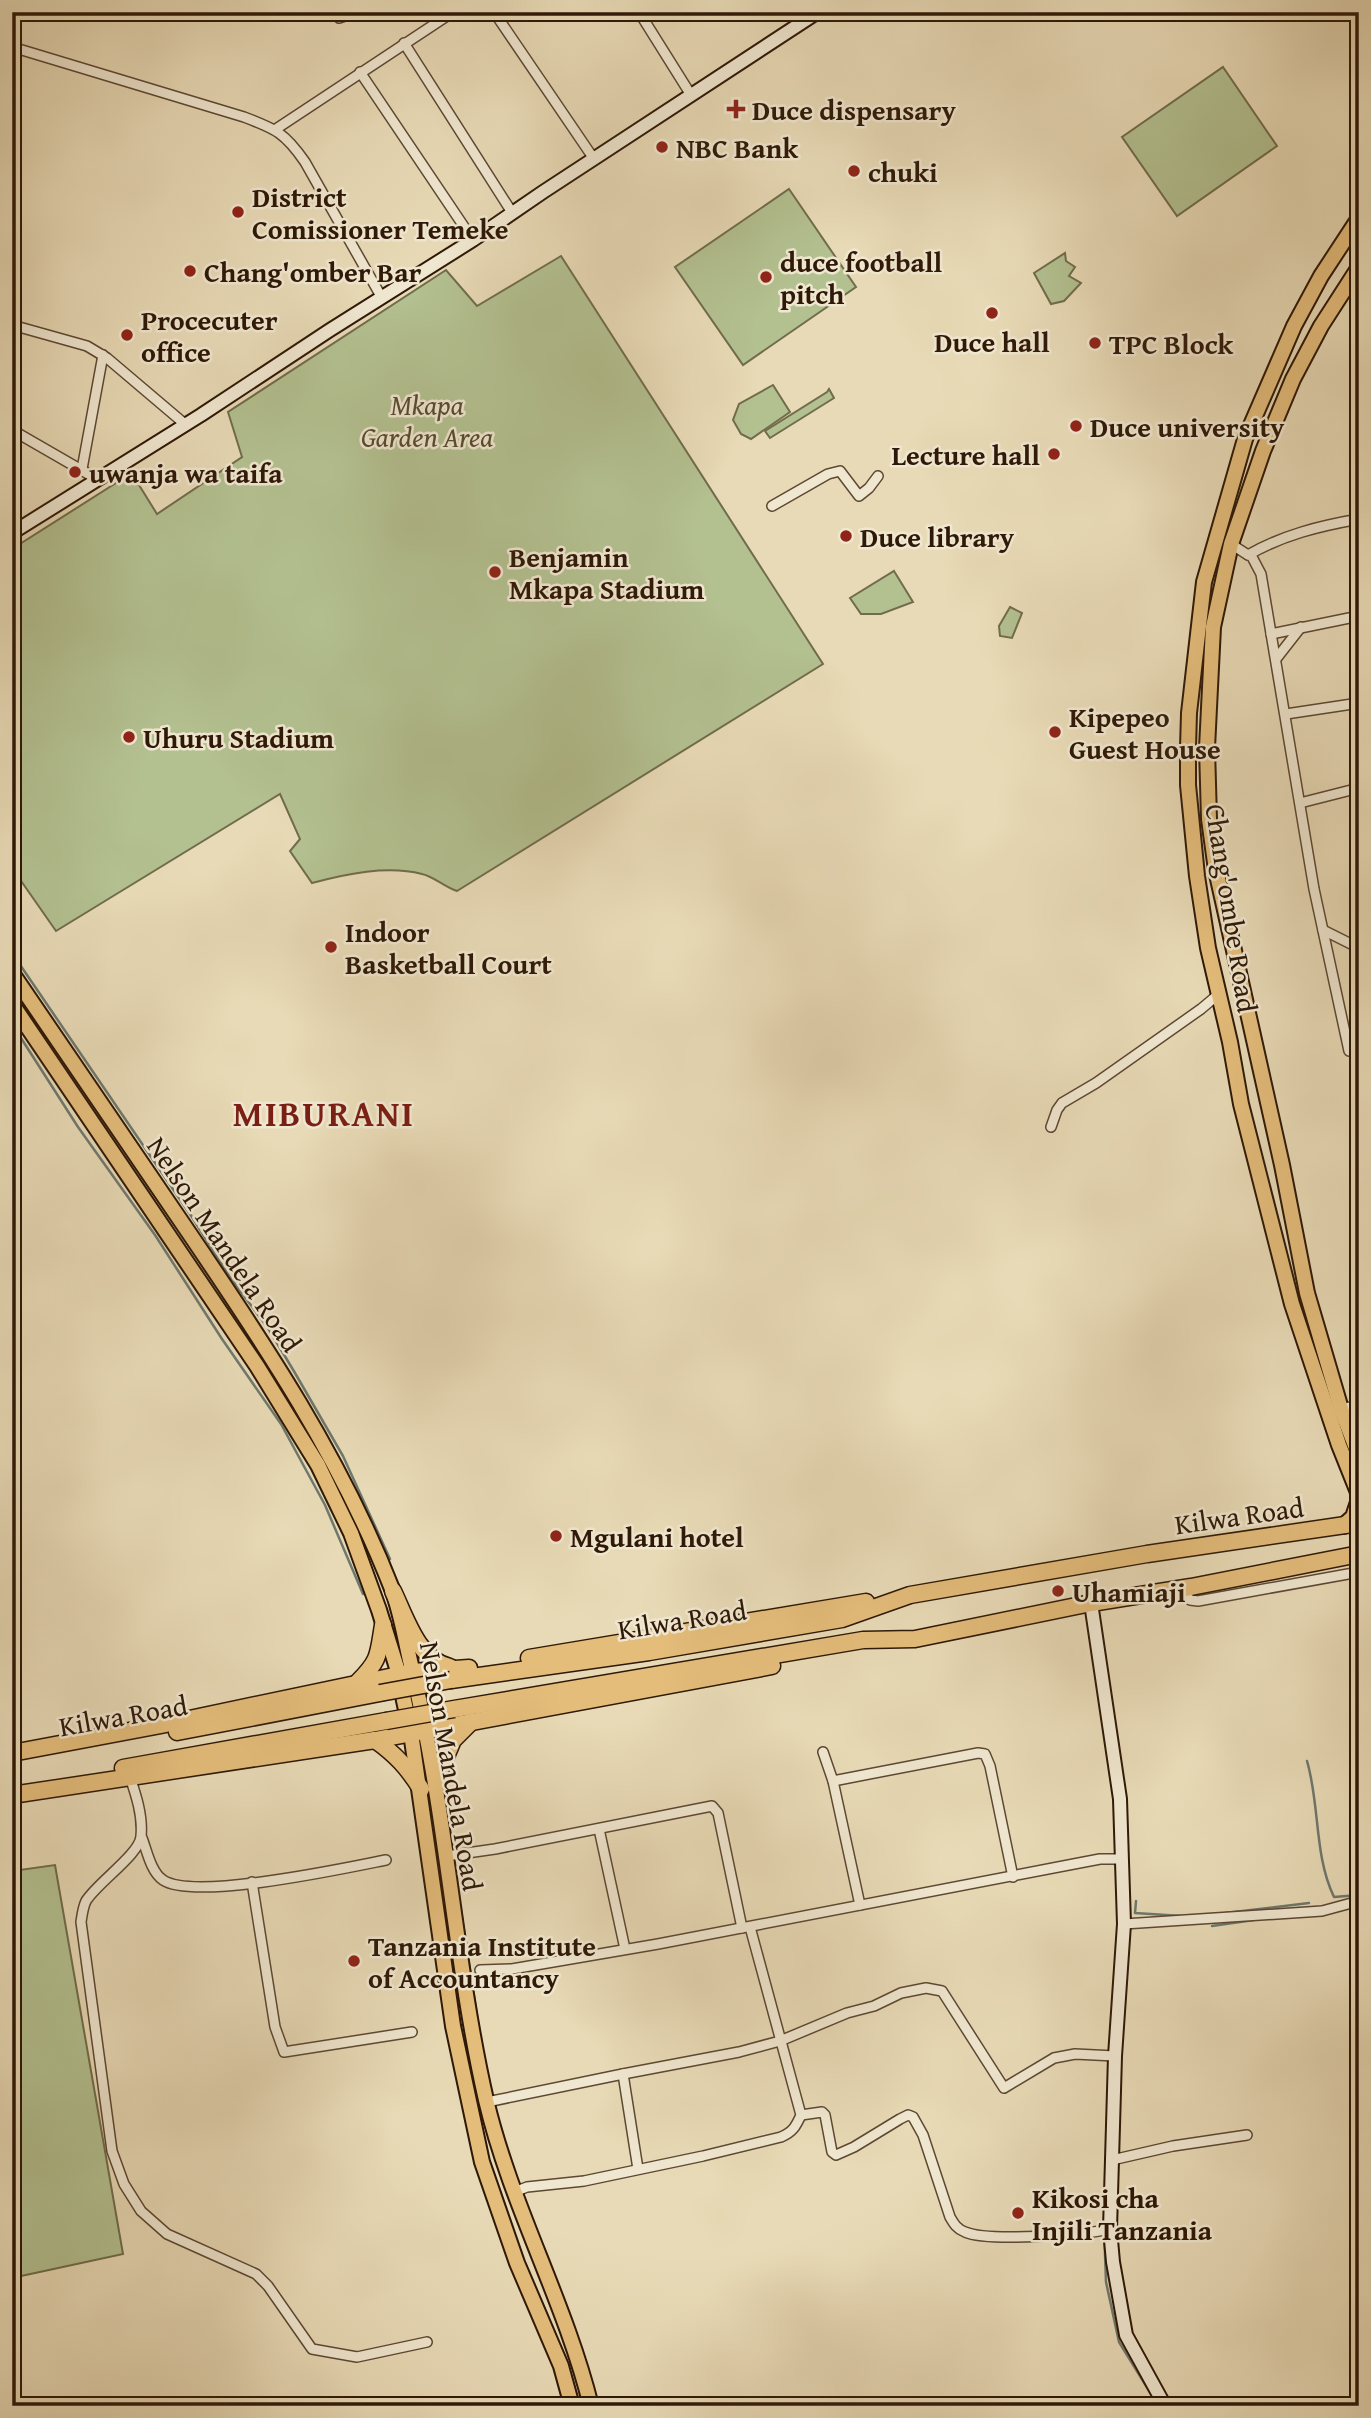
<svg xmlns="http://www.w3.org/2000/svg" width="1371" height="2418" font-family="'Gentium Book Plus',serif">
	<rect width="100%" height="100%" fill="#e8dab6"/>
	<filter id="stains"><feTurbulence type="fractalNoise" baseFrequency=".00286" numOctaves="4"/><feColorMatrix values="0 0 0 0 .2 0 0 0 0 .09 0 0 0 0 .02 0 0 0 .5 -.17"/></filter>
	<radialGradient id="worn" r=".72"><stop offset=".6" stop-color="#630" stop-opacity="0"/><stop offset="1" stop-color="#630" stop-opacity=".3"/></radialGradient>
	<g fill="#b3c090" stroke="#706c4c" stroke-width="2">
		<polygon points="1223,67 1277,146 1177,216 1122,137"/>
		<polygon points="789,189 856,287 743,365 675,267"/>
		<polygon points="1065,253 1066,261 1075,267 1069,276 1081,283 1064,301 1051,304 1034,273"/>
		<path d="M561 256 823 664 457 891C444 887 435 877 422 874 387 865 346 874 312 883L290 851 300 839 280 794 56 931 12 868V549L127 476 134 477 157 514 242 457 228 412 446 270 477 306Z"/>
		<polygon points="773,385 790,412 751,439 741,434 733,420 739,404"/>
		<polygon points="829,389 834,398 770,438 765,431 827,392"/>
		<polygon points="894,571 913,602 881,614 861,614 850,598"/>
		<polygon points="1010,607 1022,613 1012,638 1000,636 999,626"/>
		<polygon points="55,1865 123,2254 12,2278 12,1871"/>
	</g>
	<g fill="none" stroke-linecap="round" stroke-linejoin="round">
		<g stroke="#6e796e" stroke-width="2.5">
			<polyline points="12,953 192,1217 229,1276 268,1328 295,1373 343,1456 390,1559"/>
			<polyline points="12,1024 78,1127 155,1235 222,1339 281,1424 325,1505 363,1594"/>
			<path d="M1307 1761C1320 1805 1314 1856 1334 1897L1359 1895"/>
			<polyline points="1136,1901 1135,1913 1182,1916"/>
			<polyline points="461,1911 480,2035"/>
			<polyline points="1217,1914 1309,1903"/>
			<polyline points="1212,1926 1254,1920"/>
			<polyline points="1108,2106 1104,2226 1106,2282 1119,2342 1156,2402"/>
			<polyline points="499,2122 504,2139"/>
		</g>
		<defs>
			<g id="street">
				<polyline points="494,12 594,159"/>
				<polyline points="639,12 691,95"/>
				<polyline points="339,18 356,12"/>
				<polyline points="404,43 513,214"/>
				<path d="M12 47 244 117C276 129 285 133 305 162L382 298"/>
				<polyline points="360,72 473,240"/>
				<polyline points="276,129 453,12"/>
				<polyline points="12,325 87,346 107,358 186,425"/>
				<polyline points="12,430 97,479"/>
				<polyline points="82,469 103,355"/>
				<polyline points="772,506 828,474 840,471 859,496 869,488 878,476"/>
				<polyline points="1231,544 1248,555 1251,555 1261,574 1314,889 1349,1051"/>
				<path d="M1248 555C1283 535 1319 526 1359 519"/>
				<polyline points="1271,634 1359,616"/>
				<polyline points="1276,659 1301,627"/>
				<polyline points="1286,714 1359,703"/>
				<polyline points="1300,803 1359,788"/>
				<polyline points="1323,930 1359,948"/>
				<polyline points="1051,1127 1057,1110 1062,1103 1096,1083 1201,1009 1220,993"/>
				<polyline points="1341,1409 1359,1405"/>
				<polyline points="1182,1588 1190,1600 1198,1601 1359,1572"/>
				<polyline points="823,1752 833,1781 860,1905"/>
				<path d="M130 1777C136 1795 143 1816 141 1836 140 1854 97 1883 86 1901 83 1907 82 1915 81 1922L112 2151 124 2184 141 2211 167 2234 256 2274 268 2286 312 2349 357 2357 427 2342"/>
				<polyline points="833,1781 978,1753 985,1754 990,1766 1013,1877"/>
				<polyline points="599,1829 625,1949"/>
				<path d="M142 1838C147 1851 151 1872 163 1880 194 1901 346 1868 386 1860"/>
				<polyline points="446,1856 495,1849 712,1806 718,1813 742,1928"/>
				<polyline points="252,1882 275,2027 284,2052 412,2032"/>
				<polyline points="1124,1924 1322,1911 1359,1901"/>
				<polyline points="480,1970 512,1969 658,1944 1079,1863 1100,1859 1121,1859"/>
				<polyline points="623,2074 638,2169"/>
				<polyline points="487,2102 623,2074 739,2052 780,2041 847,2013 874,2006 901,1993 926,1988 942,1991 1004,2088 1054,2058 1075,2054 1115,2056"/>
				<path d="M801 2115 822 2112 825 2115 832 2152 836 2155 854 2147 900 2119 908 2115 913 2117 923 2135 950 2217C954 2224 957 2229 965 2232 988 2242 1083 2235 1110 2229"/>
				<polyline points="1112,2160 1173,2146 1247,2135"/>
				<path d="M514 2192 527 2187 584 2181 703 2156 781 2137C793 2132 796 2126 801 2115L750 1927"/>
			</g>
			<g id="secondary">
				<polyline points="12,533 201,415 330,330 473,240 543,192 818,12"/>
				<polyline points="1091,1603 1120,1799 1124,1924 1115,2056 1110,2229 1113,2262 1126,2335 1165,2406"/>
			</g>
			<g id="primary">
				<polyline points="1359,218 1321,276 1294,326 1245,439 1204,582 1189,713 1188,748 1188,785 1197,876 1208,948 1230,1042 1241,1104 1292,1304 1339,1445 1359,1495"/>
				<polyline points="1359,267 1321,326 1293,379 1263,451 1231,544 1213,627 1207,748 1209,819 1216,870 1282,1165 1307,1293 1341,1409 1359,1456"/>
				<path d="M12 973C70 1058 127 1143 185 1227 264 1343 341 1458 392 1589 402 1615 406 1646 413 1673 447 1814 454 1959 486 2100 511 2206 565 2301 591 2406"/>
				<polyline points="12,1004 257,1366 318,1465 351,1533 379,1610 397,1668 411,1733 453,2026 482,2162 517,2263 561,2366 572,2406"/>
				<polyline points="1343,1526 1353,1517 1359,1499"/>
			</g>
			<g id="highway">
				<path d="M393 1591C406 1618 418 1660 450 1667"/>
				<polyline points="529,1658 866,1602"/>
				<polyline points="451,1680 649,1652 842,1619 910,1595 1147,1554 1359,1523"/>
				<path d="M358 1682C380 1660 378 1655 383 1625"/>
				<polyline points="454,1709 863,1640 915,1639 1091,1603 1191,1587 1359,1554"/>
				<polyline points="177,1732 380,1693"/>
				<path d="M375 1740C395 1754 408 1768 421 1789"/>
				<polyline points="12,1753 161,1725 413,1672 469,1668"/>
				<polyline points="123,1768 386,1721"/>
				<polyline points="436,1780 453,1740 471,1722"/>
				<polyline points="12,1795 375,1740 772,1666"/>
			</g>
		</defs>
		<use href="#street" stroke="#5c4833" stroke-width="12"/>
		<use href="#secondary" stroke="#2e1807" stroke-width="16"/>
		<use href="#primary" stroke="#2e1807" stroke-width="18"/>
		<use href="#highway" stroke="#2e1807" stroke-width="19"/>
		<use href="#street" stroke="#f0e7d0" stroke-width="9"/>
		<use href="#secondary" stroke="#f0e7d0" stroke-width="12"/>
		<use href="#primary" stroke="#e4bd7b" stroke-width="14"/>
		<use href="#highway" stroke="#e4bd7b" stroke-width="16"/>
		<defs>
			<g id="highway-bridge">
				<polyline points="380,1693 451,1680"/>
				<polyline points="386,1721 454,1709"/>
			</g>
		</defs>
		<use href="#highway-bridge" stroke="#2e1807" stroke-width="19" stroke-linecap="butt"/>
		<use href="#highway-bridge" stroke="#e4bd7b" stroke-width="16"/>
	</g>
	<g fill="#8f2418" stroke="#f0e7d0" stroke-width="2.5">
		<path d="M732.5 98.5h7v7h7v7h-7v7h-7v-7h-7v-7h7z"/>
		<circle cx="662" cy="147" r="7"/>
		<circle cx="854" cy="171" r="7"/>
		<circle cx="238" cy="212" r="7"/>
		<circle cx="190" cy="271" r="7"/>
		<circle cx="766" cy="277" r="7"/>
		<circle cx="992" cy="313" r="7"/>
		<circle cx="127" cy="335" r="7"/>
		<circle cx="1095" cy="343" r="7"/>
		<circle cx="1076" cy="426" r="7"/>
		<circle cx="1054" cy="454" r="7"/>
		<circle cx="75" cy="472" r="7"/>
		<circle cx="846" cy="536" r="7"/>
		<circle cx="495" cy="572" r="7"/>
		<circle cx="1055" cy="732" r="7"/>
		<circle cx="129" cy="737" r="7"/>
		<circle cx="331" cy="947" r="7"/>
		<circle cx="556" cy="1536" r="7"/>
		<circle cx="1058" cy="1591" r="7"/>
		<circle cx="354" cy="1961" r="7"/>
		<circle cx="1018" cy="2213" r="7"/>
	</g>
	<g text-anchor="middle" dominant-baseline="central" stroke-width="5" stroke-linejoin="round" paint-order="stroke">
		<g font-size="28" font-weight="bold" fill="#2e1807" stroke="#f0e7d0" text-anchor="start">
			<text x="752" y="109">Duce dispensary</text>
			<text x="676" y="147">NBC Bank</text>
			<text x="868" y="171">chuki</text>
			<text x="252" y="196">District<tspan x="252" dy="32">Comissioner Temeke</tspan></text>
			<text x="780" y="261">duce football<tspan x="780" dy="32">pitch</tspan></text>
			<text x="204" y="271">Chang'omber Bar</text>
			<text x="141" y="319">Procecuter<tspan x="141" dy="32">office</tspan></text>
			<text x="992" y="341" text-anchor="middle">Duce hall</text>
			<text x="1109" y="343">TPC Block</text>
			<text x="1090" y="426">Duce university</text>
			<text x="1040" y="454" text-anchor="end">Lecture hall</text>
			<text x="89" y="472">uwanja wa taifa</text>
			<text x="860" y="536">Duce library</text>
			<text x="509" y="556">Benjamin<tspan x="509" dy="32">Mkapa Stadium</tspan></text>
			<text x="1069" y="716">Kipepeo<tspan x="1069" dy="32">Guest House</tspan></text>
			<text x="143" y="737">Uhuru Stadium</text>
			<text x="345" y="931">Indoor<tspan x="345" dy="32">Basketball Court</tspan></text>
			<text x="570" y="1536">Mgulani hotel</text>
			<text x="1072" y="1591">Uhamiaji</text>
			<text x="368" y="1945">Tanzania Institute<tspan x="368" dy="32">of Accountancy</tspan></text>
			<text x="1032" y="2197">Kikosi cha<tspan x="1032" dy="32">Injili Tanzania</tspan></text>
		</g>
		<g font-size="28" font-style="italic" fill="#564a30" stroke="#f0e7d0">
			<text x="427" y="404">Mkapa<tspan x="427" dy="32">Garden Area</tspan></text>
		</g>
		<g font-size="28" fill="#2e1807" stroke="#f0e7d0">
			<text transform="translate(1232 908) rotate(81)">Chang'ombe Road</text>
			<text transform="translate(225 1244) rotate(56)">Nelson Mandela Road</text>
			<text transform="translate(1239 1515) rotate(-8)">Kilwa Road</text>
			<text transform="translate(682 1619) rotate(-9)">Kilwa Road</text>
			<text transform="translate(123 1715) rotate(-10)">Kilwa Road</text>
			<text transform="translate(452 1766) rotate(80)">Nelson Mandela Road</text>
		</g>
		<g font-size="35" font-weight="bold" letter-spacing="2" fill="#7a1f14" stroke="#f0e7d0">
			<text x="324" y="1113">MIBURANI</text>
		</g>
	</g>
	<rect width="1371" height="2418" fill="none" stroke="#e8dab6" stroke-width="42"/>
	<rect x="14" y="14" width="1343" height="2390" fill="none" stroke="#2e1807" stroke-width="3.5"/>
	<rect x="21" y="21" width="1329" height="2376" fill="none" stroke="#2e1807" stroke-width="2"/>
	<rect width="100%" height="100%" filter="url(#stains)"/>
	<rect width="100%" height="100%" fill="url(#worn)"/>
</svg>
